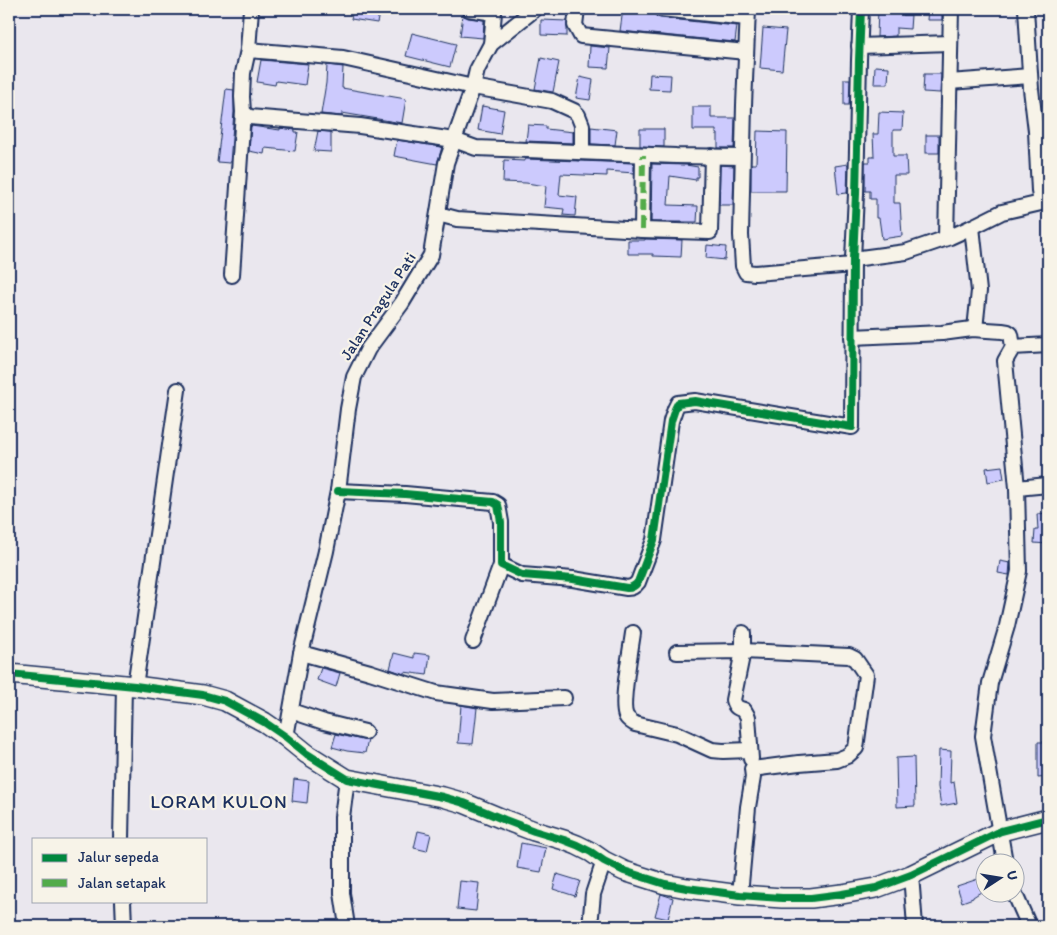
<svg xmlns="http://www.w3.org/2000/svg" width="1057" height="935" font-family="Itim,sans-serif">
	<rect width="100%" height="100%" fill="#eae7ee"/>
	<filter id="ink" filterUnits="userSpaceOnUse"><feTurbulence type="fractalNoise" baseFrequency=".02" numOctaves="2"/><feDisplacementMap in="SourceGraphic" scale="10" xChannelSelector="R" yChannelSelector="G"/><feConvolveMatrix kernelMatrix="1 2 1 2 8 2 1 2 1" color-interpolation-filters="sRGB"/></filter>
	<g filter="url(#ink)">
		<g fill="#cccafd" stroke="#1b2f5e">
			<polygon points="353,9 380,9 377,23 351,19"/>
			<polygon points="623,9 653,12 656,16 660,18 737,26 735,42 620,31"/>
			<polygon points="878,9 904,10 903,15 911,15 910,29 896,28 896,36 877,37"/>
			<polygon points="928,9 942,9 942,20 927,20"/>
			<polygon points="463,15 468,18 484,20 483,38 460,36"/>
			<polygon points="541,20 567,21 567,36 541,35"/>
			<polygon points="763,28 786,30 782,70 760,68"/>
			<polygon points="412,33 456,44 450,67 406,56"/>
			<polygon points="590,46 610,48 608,68 589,67"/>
			<polygon points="541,58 559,62 553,92 535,89"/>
			<polygon points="261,60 308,64 305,85 276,81 275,85 257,82"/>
			<polygon points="327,65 343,67 342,88 406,99 402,123 342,113 342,116 321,114 326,83"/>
			<polygon points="875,66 889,67 888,84 874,84"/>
			<polygon points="650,74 671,75 670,90 649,89"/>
			<polygon points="924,74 941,74 940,93 923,92"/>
			<polygon points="580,77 593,80 590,100 576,98"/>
			<polygon points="844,79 850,79 849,105 844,105"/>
			<polygon points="226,89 234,90 234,112 230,163 217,162"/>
			<polygon points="482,106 504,110 500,134 478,130"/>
			<polygon points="693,107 711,107 711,118 735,118 734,148 718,148 718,134 716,134 716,130 693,130"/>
			<polygon points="879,112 903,113 902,130 893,130 893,156 906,156 907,175 894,175 894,203 900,203 902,236 882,239 879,218 876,218 876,199 870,199 870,191 865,191 865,162 870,162 870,157 874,157 873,134 878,134"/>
			<polygon points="528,125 546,126 546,129 573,132 573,143 526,141"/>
			<polygon points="251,126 280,130 280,128 295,130 295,132 298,132 295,151 265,148 264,154 249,151"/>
			<polygon points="591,127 617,130 615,145 591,144"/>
			<polygon points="640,129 664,129 664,147 640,146"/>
			<polygon points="318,131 331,132 331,152 314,151"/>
			<polygon points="757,131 787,132 786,191 751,191 751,164 756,164"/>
			<rect x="926" y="135" width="13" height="18"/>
			<polygon points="397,140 442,147 437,164 394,156"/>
			<polygon points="525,159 634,163 634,173 607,171 607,176 561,174 559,195 577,197 575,216 563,215 564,209 544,207 546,186 526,183 503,182 504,160 525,161"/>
			<polygon points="652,164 686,165 698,167 698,177 696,177 696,180 670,176 668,205 698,206 697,222 651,222"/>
			<polygon points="848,164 847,193 838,194 835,166"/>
			<polygon points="720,165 734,166 733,205 719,205"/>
			<polygon points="645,239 682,240 681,257 653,256 653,254 628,254 628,240 645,240"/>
			<polygon points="707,245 726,247 725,260 706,258"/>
			<polygon points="1002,466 1004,479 988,482 986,468"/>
			<polygon points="1048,513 1048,544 1034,543 1035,530 1038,530 1037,514"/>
			<polygon points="1000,561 1010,563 1009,575 998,573"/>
			<polygon points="394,653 414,658 414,653 430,655 427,675 404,672 404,674 390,669"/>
			<polygon points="321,668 340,673 336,687 317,680"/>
			<polygon points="461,705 477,708 473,744 458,743"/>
			<polygon points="336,734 363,740 368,740 365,753 347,751 332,747"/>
			<polygon points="1038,742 1048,742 1048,777 1038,778"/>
			<polygon points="939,750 951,751 950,783 954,782 957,803 941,806 938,787"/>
			<polygon points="914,757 915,806 897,807 896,758"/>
			<polygon points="294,779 309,781 307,803 292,801"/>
			<polygon points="418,831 431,834 427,851 414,848"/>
			<polygon points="521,843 546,848 541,872 517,868"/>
			<polygon points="557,874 580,881 575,896 553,889"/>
			<polygon points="984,877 984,890 973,897 973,898 962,902 957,886"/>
			<polygon points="460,881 479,883 476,911 457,909"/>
			<polygon points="661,894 673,898 668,919 655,916"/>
		</g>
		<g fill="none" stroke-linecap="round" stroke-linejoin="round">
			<defs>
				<g id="street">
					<polyline points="251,9 248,50 243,73 242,97 243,112 249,117 360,126 454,140 476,148 676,156 742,157"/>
					<polyline points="469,9 494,13 491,44"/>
					<polyline points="577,9 575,25 581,36 746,52"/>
					<polyline points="661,9 747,18"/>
					<polyline points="748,9 744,105 741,235 743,266 746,272 755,273 853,265"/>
					<polyline points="859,46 950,43"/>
					<polyline points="248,50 343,58 473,87 552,101 574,111 578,115 582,125 582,152"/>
					<polyline points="949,82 1030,76"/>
					<polyline points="438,214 457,219 642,230 710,232 712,156"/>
					<polyline points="972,227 979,291 975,329"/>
					<polyline points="642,230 643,155"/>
					<polyline points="946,238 951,9"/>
					<polyline points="853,259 906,252 950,237 972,227 1002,212 1041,203 1039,191 1036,131 1031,89 1026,9"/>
					<polyline points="232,275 243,112"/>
					<polyline points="852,337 942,333 972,329 1002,331 1008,332 1011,334 1013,347"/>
					<polyline points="1017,488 1048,485"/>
					<path d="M338 491 405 494 493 502 498 505 501 522V565L522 575 573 579 627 588C632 588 635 586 638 582L654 540 671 421 675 409 678 403 695 401 852 427 853 259 856 194 859 60 861 9"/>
					<path d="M633 633C631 649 620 705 626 716 628 720 632 722 635 724L677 734 712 750 723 751 750 750"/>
					<path d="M743 633V651L733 700C735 707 737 708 744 710L748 717 751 759"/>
					<polyline points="473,641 501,565"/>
					<polyline points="677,652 743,651 849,656 855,659 866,675 856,748 847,756 837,760 799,763 752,769 753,777 748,807 740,895"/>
					<polyline points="301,653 370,672 436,693 493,701 564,698"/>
					<polyline points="135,686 178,390"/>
					<polyline points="291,711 324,722 365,732"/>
					<polyline points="286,737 301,653 326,551 338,491 348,409 354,377 368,349 402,303 431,255 446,163 473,87 477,70 491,44 535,9"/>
					<polyline points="121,839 124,686"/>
					<polyline points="1005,862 983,736 990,683 1007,626 1019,571 1017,488 1005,361 1013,347 1048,345"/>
					<polyline points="911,875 915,926"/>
					<polyline points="1014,892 1029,926"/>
					<polyline points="123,901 124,926"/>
					<polyline points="347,926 342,893 342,817 347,779"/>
					<polyline points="590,926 593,894 604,861"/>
				</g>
				<polyline id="secondary" points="9,674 135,686 203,695 225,701 264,722 286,737 307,754 347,779 443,797 464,803 505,820 534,831 564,840 577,845 591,852 604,861 624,871 665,884 687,888 740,895 782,898 811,898 842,894 876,888 911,875 1001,831 1048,819"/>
			</defs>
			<use href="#street" stroke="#1b2f5e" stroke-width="18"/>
			<use href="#secondary" stroke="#1b2f5e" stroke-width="22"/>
			<use href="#street" stroke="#f7f3e8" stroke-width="14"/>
			<use href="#secondary" stroke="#f7f3e8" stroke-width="19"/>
			<polyline stroke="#52ab49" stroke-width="6" stroke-dasharray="12 6" stroke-linecap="butt" points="642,230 643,155"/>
			<defs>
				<g id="cycleway">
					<path d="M338 491 405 494 493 502 498 505 501 522V565L522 575 573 579 627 588C632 588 635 586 638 582L654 540 671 421 675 409 678 403 695 401 852 427 853 259 856 194 859 60 861 9"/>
					<polyline points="9,674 135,686 203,695 225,701 264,722 286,737 307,754 347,779 443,797 464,803 505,820 534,831 564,840 577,845 591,852 604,861 624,871 665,884 687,888 740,895 782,898 811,898 842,894 876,888 911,875 1001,831 1048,819"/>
				</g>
			</defs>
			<use href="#cycleway" stroke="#f7f3e8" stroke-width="11"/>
			<use href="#cycleway" stroke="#00873e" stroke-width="8"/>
		</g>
	</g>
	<g text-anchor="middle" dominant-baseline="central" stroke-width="4.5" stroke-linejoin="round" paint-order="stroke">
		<g font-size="16" fill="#1b2f5e" stroke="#f7f3e8">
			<text transform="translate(378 306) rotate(-57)">Jalan Pragula Pati</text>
		</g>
		<g font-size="19" letter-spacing="1" fill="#1b2f5e" stroke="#f7f3e8">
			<text x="219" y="801">LORAM KULON</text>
		</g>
	</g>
	<rect width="1057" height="935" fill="none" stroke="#f7f3e8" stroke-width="30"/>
	<rect x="15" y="15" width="1027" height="905" fill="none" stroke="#1b2f5e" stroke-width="2" filter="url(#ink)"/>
	<rect x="32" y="838" width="175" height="65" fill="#f7f3e8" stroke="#9fa5b1"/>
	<rect x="42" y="854" width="25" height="8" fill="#00873e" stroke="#9fa5b1"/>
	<text x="78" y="862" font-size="15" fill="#1b2f5e">Jalur sepeda</text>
	<rect x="42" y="879" width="25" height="8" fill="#52ab49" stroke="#9fa5b1"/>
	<text x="78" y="888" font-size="15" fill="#1b2f5e">Jalan setapak</text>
	<g transform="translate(1000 878) rotate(78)"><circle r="24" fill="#f7f3e8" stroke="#9fa5b1"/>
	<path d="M0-4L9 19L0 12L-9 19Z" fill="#1b2f5e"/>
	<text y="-8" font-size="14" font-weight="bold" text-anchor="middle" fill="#1b2f5e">U</text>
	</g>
</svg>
